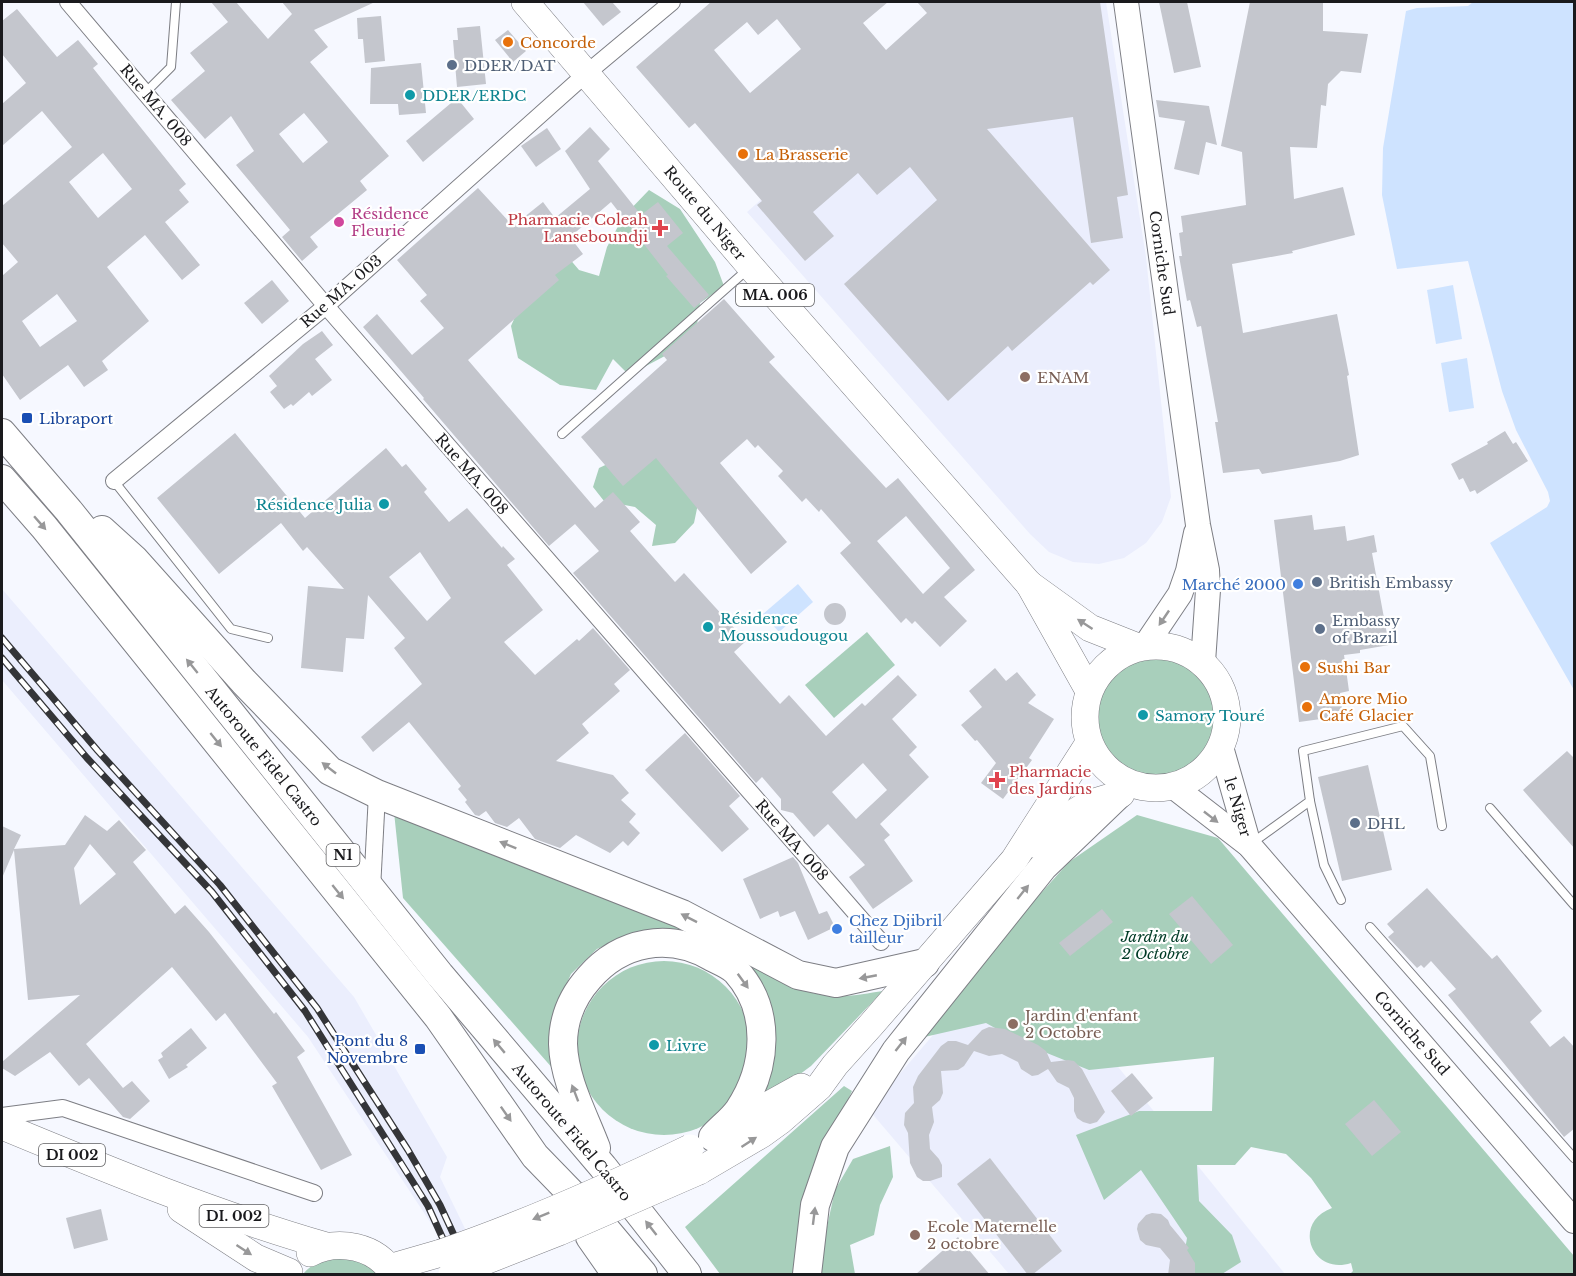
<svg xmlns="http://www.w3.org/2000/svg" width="1576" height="1276" font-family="'Libre Baskerville',serif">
	<rect width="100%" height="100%" fill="#f6f8ff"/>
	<g fill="#ebeefd">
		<polygon points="953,2 1106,2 1146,257 1171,497 1162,522 1146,543 1124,558 1099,564 1073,562 1049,552 1030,534 747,212 957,26"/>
		<polygon points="2,589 354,997 447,1157 440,1177 487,1274 455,1274 436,1231 308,1037 2,680"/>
		<polygon points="1015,939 1285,1274 1009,1274 869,1110"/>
	</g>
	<g fill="#a8cfbb">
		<polygon points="649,190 680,209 715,262 724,286 700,303 695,340 629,375 613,359 596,390 560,385 518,358 511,326 524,297 557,244 579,270 599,276 607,247 623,217"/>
		<polygon points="670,445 699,499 694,523 675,543 652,546 656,525 635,507 604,501 593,487 599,468 631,453"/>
		<polygon points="867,632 895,665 834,718 805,685"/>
		<circle cx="1155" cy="718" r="61"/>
		<polygon points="394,812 701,937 666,930 630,934 597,949 571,974 556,1007 561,1078 403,898"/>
		<path d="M1137 815 1218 838 1574 1256V1274H1350L1353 1271 1351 1263C1312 1276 1291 1223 1332 1208L1311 1178 1286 1154 1251 1147 1235 1165H1197L1199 1201 1232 1235 1241 1262 1222 1274H1181L1187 1238 1141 1170 1104 1200 1076 1135 1139 1111H1212L1214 1057 1089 1070 1022 1043 986 1023 920 1038 913 1035 1069 862Z"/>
		<path d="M741 956C770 977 799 995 836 996 851 997 868 993 883 991L811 1066 750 1111 767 1078Z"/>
		<circle cx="664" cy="1048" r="87"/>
		<polygon points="844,1086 852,1091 805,1195 798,1274 720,1274 685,1227"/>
		<polygon points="890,1146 893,1177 880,1205 874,1235 850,1245 855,1274 814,1274 821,1254 835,1190 853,1159"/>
		<path d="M349 1256 381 1274H303C316 1259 330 1258 349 1256Z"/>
	</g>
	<g fill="#cee3ff">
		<polygon points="1473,2 1574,2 1574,690 1490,543 1547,507 1550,501 1548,492 1516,430 1502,391 1468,261 1397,269 1382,195 1383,148 1406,11 1417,8 1468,6"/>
		<polygon points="1453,285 1462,339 1436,344 1427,290"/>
		<polygon points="1467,358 1474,408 1449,412 1441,363"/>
		<polygon points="798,584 813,602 779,632 763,614"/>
	</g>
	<g fill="#c4c6cd" fill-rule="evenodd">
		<path d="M211 2H236L268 39 292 14 282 2H375L314 30 328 47 310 62 389 156 360 181 367 190 310 237 318 247 302 261 282 237 290 230 236 165 254 151 231 116 205 139 171 100 205 71 190 53 228 22ZM304 113 328 142 303 163 279 134Z"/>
		<polygon points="583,2 612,2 621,12 603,26"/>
		<path d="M711 2H888L863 23 886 50 927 13 917 2H1100L1128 195 1117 197 1123 238 1091 243 1073 117 987 129 1110 270 1093 285 1090 282 1012 351 1008 346 948 401 844 284 937 200 910 167 877 195 858 173 813 212 834 236 805 261 757 205 762 201 695 123 689 128 636 67ZM777 19 801 49 750 93 714 50 747 22 758 35Z"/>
		<polygon points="1159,2 1187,2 1201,67 1174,73"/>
		<polygon points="1250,2 1323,2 1323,31 1368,34 1361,73 1341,71 1328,84 1326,106 1321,105 1317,148 1290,147 1294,199 1343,187 1355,235 1292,251 1293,253 1232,264 1243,333 1337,314 1349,375 1347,376 1359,455 1340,461 1262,474 1259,469 1223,473 1215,422 1218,422 1201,326 1197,327 1190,300 1187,301 1179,256 1182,256 1179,233 1183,232 1181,216 1246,205 1242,152 1221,146"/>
		<path d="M17 9 57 57 78 40 98 64 93 68 186 184 179 190 189 202 165 222 200 265 182 280 145 235 107 267 149 321 102 361 108 370 84 387 68 365 20 400 2 374V276L18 262 2 243V206L72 147 42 111 2 146V104L26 83 2 54V21ZM103 153 132 189 98 218 69 182ZM57 294 77 321 40 347 22 321Z"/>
		<polygon points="381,16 385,61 365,63 363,39 358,39 357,18"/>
		<polygon points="480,26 486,84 457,87 453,40 458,40 457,28"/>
		<polygon points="508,30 526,51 513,62 495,40"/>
		<polygon points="421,63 426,113 399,115 398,104 370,104 371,68"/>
		<polygon points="457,98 474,119 423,162 406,141"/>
		<polygon points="1156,100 1209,106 1217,145 1206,142 1199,175 1174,169 1185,121 1159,117"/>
		<path d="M590 127 610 149 598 161 641 215 658 202 683 233 667 246 709 295 694 308 666 276 668 275 611 202 570 237 583 254 555 275 559 280 468 360 595 508 613 492 640 522 630 531 675 582 684 573 746 641 734 652 780 704 789 695 826 736 862 703 865 706 898 675 917 695 892 719 917 747 909 755 929 777 880 824 890 835 884 840 913 881 873 909 849 877 865 865 828 824 814 837 793 813 781 810V799L762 777 756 783 573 573 599 551 575 524 549 546 423 399 424 398 363 327 377 314 412 355 444 328 420 301 427 295 397 260 478 188 513 226 543 202 555 218 590 189 565 151ZM863 763 887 790 856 819 832 792Z"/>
		<polygon points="547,128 561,149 536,167 521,146"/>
		<polygon points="272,280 289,301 262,324 244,303"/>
		<path d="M724 299 775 357 769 362 886 488 898 478 975 570 944 597 967 621 940 647 915 621 912 624 906 618 901 623 840 553 851 543 821 509 819 512 806 498 802 502 778 476 783 471 758 445 755 448 747 439 720 463 787 542 751 574 656 458 623 486 581 437 667 360 662 354ZM906 516 950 568 923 594 877 541Z"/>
		<polygon points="322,331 333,345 315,359 332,380 312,396 309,392 293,406 291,404 284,409 270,392 277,386 269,376 303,344"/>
		<polygon points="1505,431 1513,444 1516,442 1528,461 1477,494 1475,490 1470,492 1463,478 1459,480 1451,464 1488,444 1487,442"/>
		<path d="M235 433 305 518 386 448 402 467 406 464 427 489 424 492 449 522 467 508 502 548 503 546 515 559 507 565 543 610 504 642 535 675 577 639 579 641 593 628 630 670 614 684 620 691 582 724 589 733 556 761 613 775 629 793 621 800 636 814 629 822 640 833 628 846 623 841 610 853 576 835 560 848 535 839 519 818 507 827 495 823 486 811 479 816 475 815 465 802 467 800 458 789 461 786 409 722 373 752 361 737 422 684 394 648 405 638 368 595 364 639 346 638 343 672 301 668 308 586 344 589 307 547 303 551 281 523 219 574 157 498ZM420 552 451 598 427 621 389 577Z"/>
		<polygon points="1312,515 1314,530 1345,526 1347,541 1374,535 1377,552 1372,553 1389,645 1360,650 1360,653 1344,655 1349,691 1340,693 1343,716 1299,722 1274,520"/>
		<circle cx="835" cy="614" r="11"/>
		<polygon points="995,668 1006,681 1017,672 1036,695 1028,703 1054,719 1029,758 1032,760 1003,799 981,783 996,763 977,740 975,741 961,725 982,707 969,691"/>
		<polygon points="685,733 740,796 729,806 749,829 722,852 645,770"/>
		<polygon points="1567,751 1575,759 1575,849 1523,790"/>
		<polygon points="1368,765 1392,870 1342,881 1318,777"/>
		<path d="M85 815 107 831 119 820 146 850 133 862 175 914 185 905 209 932 274 1014 276 1012 305 1051 297 1057 352 1155 321 1170 272 1086 277 1083 225 1013 216 1021 172 967 86 1044 123 1088 132 1081 150 1101 130 1119 123 1117 89 1078 79 1086 50 1052 15 1076 2 1068V1062L80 995 28 1000 14 850 2 878V826L21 835 14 849 65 845ZM90 844 116 874 80 905 74 868Z"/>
		<polygon points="793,857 798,863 819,914 827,911 835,927 808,940 795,911 780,917 778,911 760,919 743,879"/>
		<polygon points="1427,888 1492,959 1497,955 1542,1011 1530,1022 1550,1047 1564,1036 1575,1048 1575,1128 1564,1137 1448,995 1456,989 1431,961 1424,968 1421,965 1417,968 1388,937 1394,932 1387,924"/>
		<polygon points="1192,896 1233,945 1211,964 1169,914"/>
		<polygon points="1102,909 1113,922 1070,956 1059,943"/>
		<polygon points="989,1027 1005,1029 1038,1045 1046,1051 1051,1062 1068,1060 1074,1061 1082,1069 1105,1112 1097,1122 1090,1124 1083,1122 1077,1118 1074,1111 1074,1098 1069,1088 1057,1082 1048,1069 1038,1075 1032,1076 1021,1069 1018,1062 1002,1054 989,1056 974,1051 964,1066 958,1070 941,1071 943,1093 940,1100 932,1107 934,1122 929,1135 930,1149 939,1159 942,1165 942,1177 930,1181 923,1181 917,1177 910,1163 908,1133 904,1125 905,1113 914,1103 913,1087 918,1076 941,1046 948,1041 956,1041 968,1045 982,1030"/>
		<polygon points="191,1028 207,1048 186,1065 188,1067 169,1079 158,1060 163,1057 161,1053"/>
		<polygon points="1132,1073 1153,1098 1131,1116 1111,1091"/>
		<polygon points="1374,1100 1401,1132 1372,1156 1345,1124"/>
		<polygon points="990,1158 1062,1251 1032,1275 1028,1275 957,1184"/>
		<polygon points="101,1209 108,1240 74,1249 66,1218"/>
		<polygon points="1152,1213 1161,1214 1168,1220 1170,1225 1189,1248 1187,1250 1195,1263 1195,1275 1168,1275 1170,1260 1160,1248 1146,1245 1140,1240 1137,1229 1138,1224 1146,1215"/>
		<polygon points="958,1237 990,1275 915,1275"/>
	</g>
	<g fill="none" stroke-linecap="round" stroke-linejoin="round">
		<defs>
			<g id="service">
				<polyline points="146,92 171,67 176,2"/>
				<polyline points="562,434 748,269"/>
				<polyline points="114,481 231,629 268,638"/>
				<polyline points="1310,801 1324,865 1341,900"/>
				<polyline points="1490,808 1574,905"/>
				<polyline points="1252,843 1310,801 1303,751 1403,726 1430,756 1442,826"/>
				<polyline points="1370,927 1574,1158"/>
			</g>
			<g id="minor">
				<polyline points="68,2 326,306 881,942"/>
				<polyline points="114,481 326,306 587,73 672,2"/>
				<polyline points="372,889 377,794"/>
				<polyline points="2,1116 63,1108 314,1193"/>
			</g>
			<g id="secondary">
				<polyline points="1126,2 1198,525 1207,570 1208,590 1203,662"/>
				<polyline points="1145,646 1180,594 1188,571 1196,533"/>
				<polyline points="1221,747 1249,845"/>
				<polyline points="1174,787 1249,845 1574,1221"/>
			</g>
			<g id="primary">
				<polyline points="525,2 750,266 1029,584"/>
				<circle cx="1156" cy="717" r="71"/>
				<polyline points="1089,691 1029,584 1090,628 1138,647"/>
				<polyline points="1034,844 1064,819 1088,804 1121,794"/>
				<path d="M2 1126C108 1170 215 1214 326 1246"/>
				<polyline points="722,1131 801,1087"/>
				<polyline points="699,1171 762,1134 780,1121 819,1087 835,1065 871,1025 1014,860 1089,743"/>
				<polyline points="181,1209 256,1258 289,1272"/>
				<path d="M310 1253C338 1238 377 1246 393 1274"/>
				<polyline points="389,1268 441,1253"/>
			</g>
			<g id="trunk">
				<polyline points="2,433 69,511 440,975 603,1167 687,1274"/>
				<polyline points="2,479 44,527 438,1017 535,1156 602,1225 643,1274"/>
				<polyline points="102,530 134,559 244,682 330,771 377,794 682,914 798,975 836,983 925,963"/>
				<path d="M596 1148C584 1116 564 1080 563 1044 563 1018 572 997 589 978 621 941 669 932 712 957 720 961 730 965 736 971 772 1011 767 1068 739 1110 732 1120 721 1128 713 1137"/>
				<polyline points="590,1237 616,1274"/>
				<polyline points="807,1274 815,1205 835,1147 896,1051 1043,867 1118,795"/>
			</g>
		</defs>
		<use href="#service" stroke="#7d7e84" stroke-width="10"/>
		<use href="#minor" stroke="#7d7e84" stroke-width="18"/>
		<use href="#secondary" stroke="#7d7e84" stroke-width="26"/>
		<use href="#primary" stroke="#7d7e84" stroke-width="28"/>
		<use href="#trunk" stroke="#7d7e84" stroke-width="30"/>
		<use href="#service" stroke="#fff" stroke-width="8"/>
		<use href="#minor" stroke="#fff" stroke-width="16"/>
		<use href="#secondary" stroke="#fff" stroke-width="24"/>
		<use href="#primary" stroke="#fff" stroke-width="27"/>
		<use href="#trunk" stroke="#fff" stroke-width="28"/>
		<defs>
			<g id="rail">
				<polyline points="2,638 98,751 220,885 317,1008 408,1150 440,1205 472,1274"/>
				<polyline points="2,658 87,758 212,892 305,1011 428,1206 459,1274"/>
			</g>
		</defs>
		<use href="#rail" stroke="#343538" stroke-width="7"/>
		<use href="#rail" stroke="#fff" stroke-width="4.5" stroke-dasharray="14" stroke-linecap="butt"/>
		<defs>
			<g id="primary-bridge">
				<path d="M441 1253C526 1224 609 1187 690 1148"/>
				<polyline points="452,1274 559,1232 699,1171"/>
			</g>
		</defs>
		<use href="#primary-bridge" stroke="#7d7e84" stroke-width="28" stroke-linecap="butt"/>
		<use href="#primary-bridge" stroke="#fff" stroke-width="27"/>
	</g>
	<defs><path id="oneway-solid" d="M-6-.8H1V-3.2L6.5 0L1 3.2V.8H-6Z" transform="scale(1.5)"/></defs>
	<g fill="#989899">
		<use href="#oneway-solid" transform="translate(40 523) rotate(49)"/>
		<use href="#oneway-solid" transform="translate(1164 618) rotate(124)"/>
		<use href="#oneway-solid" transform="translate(1085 624) rotate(-147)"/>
		<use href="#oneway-solid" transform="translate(192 666) rotate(-129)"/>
		<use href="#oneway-solid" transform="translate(216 740) rotate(51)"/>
		<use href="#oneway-solid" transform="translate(329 768) rotate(-142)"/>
		<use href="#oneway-solid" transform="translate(1211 817) rotate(38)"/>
		<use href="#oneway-solid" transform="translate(508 845) rotate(-158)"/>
		<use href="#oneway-solid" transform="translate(338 892) rotate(51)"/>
		<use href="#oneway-solid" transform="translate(1023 892) rotate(-51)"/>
		<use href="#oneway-solid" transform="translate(689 918) rotate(-153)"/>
		<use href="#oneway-solid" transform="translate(868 977) rotate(169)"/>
		<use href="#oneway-solid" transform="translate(743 981) rotate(54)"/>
		<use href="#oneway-solid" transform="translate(901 1044) rotate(-52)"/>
		<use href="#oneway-solid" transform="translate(499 1046) rotate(-130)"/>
		<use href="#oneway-solid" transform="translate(575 1093) rotate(-111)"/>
		<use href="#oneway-solid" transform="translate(506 1114) rotate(55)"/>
		<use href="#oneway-solid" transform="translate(749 1142) rotate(-33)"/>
		<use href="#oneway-solid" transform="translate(541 1216) rotate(158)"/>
		<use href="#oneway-solid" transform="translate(814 1216) rotate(-83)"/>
		<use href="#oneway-solid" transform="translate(651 1228) rotate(-128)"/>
		<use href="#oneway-solid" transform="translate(244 1250) rotate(33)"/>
	</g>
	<g fill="#e8710a" stroke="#fff" stroke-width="2">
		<circle cx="508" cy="42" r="6"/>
		<circle cx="743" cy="154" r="6"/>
		<circle cx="1305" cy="667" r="6"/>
		<circle cx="1307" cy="707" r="6"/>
	</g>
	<g fill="#5c6f8a" stroke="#fff" stroke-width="2">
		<circle cx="452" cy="65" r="6"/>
		<circle cx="1317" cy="582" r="6"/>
		<circle cx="1320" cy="629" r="6"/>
		<circle cx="1355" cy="823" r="6"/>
	</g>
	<g fill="#0f9aa8" stroke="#fff" stroke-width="2">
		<circle cx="410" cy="95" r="6"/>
		<circle cx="384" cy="504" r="6"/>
		<circle cx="708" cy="627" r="6"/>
		<circle cx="1143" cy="715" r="6"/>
		<circle cx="654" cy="1045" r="6"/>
	</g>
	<circle fill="#d1479c" stroke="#fff" stroke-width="2" cx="339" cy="222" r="6"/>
	<g fill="#e0444e" stroke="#fff" stroke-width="2">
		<path d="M657 219h6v6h6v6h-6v6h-6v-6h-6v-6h6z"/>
		<path d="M994 771h6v6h6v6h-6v6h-6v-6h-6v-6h6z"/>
	</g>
	<g fill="#8d6e63" stroke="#fff" stroke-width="2">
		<circle cx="1025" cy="377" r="6"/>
		<circle cx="1013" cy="1024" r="6"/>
		<circle cx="915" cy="1235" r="6"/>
	</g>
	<g fill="#1a4fb4" stroke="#fff" stroke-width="2">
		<rect x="21" y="412" width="12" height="12" rx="3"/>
		<rect x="414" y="1043" width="12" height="12" rx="3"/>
	</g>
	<g fill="#3f7fe0" stroke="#fff" stroke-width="2">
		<circle cx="1298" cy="584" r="6"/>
		<circle cx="837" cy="929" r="6"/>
	</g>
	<g text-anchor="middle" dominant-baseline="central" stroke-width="4.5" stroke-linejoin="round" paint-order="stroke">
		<g fill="#fff" stroke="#5f5f61" stroke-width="1.5">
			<rect x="736" y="284" width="78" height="22" rx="4.5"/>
			<rect x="326.5" y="844" width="33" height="22" rx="4.5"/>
			<rect x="39" y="1144" width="66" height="22" rx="4.5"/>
			<rect x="199.5" y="1205" width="69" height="22" rx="4.5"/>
		</g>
		<g font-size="14" font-weight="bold" fill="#1a1a1d">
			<text x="775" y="295">MA. 006</text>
			<text x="343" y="855">N1</text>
			<text x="72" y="1155">DI 002</text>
			<text x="234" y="1216">DI. 002</text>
		</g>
		<g font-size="15" fill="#c56008" stroke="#fff" text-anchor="start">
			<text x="520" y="42">Concorde</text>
			<text x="755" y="154">La Brasserie</text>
			<text x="1317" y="667">Sushi Bar</text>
			<text x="1319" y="698">Amore Mio<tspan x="1319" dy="17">Café Glacier</tspan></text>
		</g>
		<g font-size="15" fill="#4e5e75" stroke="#fff" text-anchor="start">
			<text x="464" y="65">DDER/DAT</text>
			<text x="1329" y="582">British Embassy</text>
			<text x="1332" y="620">Embassy<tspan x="1332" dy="17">of Brazil</tspan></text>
			<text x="1367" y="823">DHL</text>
		</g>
		<g font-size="15" fill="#0d838f" stroke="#fff" text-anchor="start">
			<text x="422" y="95">DDER/ERDC</text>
			<text x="372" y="504" text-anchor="end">Résidence Julia</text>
			<text x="720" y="618">Résidence<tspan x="720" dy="17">Moussoudougou</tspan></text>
			<text x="1155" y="715">Samory Touré</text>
			<text x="666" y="1045">Livre</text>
		</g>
		<g font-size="15" fill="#1a1a1d" stroke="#fff">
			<text transform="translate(156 105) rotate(50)">Rue MA. 008</text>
			<text transform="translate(705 213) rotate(50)">Route du Niger</text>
			<text transform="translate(1162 263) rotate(82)">Corniche Sud</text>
			<text transform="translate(341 291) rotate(-41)">Rue MA. 003</text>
			<text transform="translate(472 474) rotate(49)">Rue MA. 008</text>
			<text transform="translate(264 756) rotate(51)">Autoroute Fidel Castro</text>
			<text transform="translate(1238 807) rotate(74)">le Niger</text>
			<text transform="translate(792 840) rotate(49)">Rue MA. 008</text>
			<text transform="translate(1412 1033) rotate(49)">Corniche Sud</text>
			<text transform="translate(572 1132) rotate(50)">Autoroute Fidel Castro</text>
		</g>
		<g font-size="15" fill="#b23c85" stroke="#fff" text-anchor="start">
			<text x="351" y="213">Résidence<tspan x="351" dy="17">Fleurie</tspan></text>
		</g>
		<g font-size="15" fill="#be3a42" stroke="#fff" text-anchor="end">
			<text x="648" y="219">Pharmacie Coleah<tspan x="648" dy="17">Lanseboundji</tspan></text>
			<text x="1009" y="771" text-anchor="start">Pharmacie<tspan x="1009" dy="17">des Jardins</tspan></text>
		</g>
		<g font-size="15" fill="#785e54" stroke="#fff" text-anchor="start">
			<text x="1037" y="377">ENAM</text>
			<text x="1025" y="1015">Jardin d'enfant<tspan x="1025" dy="17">2 Octobre</tspan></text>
			<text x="927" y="1226">Ecole Maternelle<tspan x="927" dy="17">2 octobre</tspan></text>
		</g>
		<g font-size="15" fill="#164399" stroke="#fff" text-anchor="start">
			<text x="39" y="418">Libraport</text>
			<text x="408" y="1040" text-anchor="end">Pont du 8<tspan x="408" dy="17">Novembre</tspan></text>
		</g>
		<g font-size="15" fill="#366cbe" stroke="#fff" text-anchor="end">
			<text x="1286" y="584">Marché 2000</text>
			<text x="849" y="920" text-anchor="start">Chez Djibril<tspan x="849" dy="17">tailleur</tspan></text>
		</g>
		<g font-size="15" font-style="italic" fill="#003b26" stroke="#fff">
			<text x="1155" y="936">Jardin du<tspan x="1155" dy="17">2 Octobre</tspan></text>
		</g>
	</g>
	<rect width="1576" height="1276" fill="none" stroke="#1a1a1d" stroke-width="6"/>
</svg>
